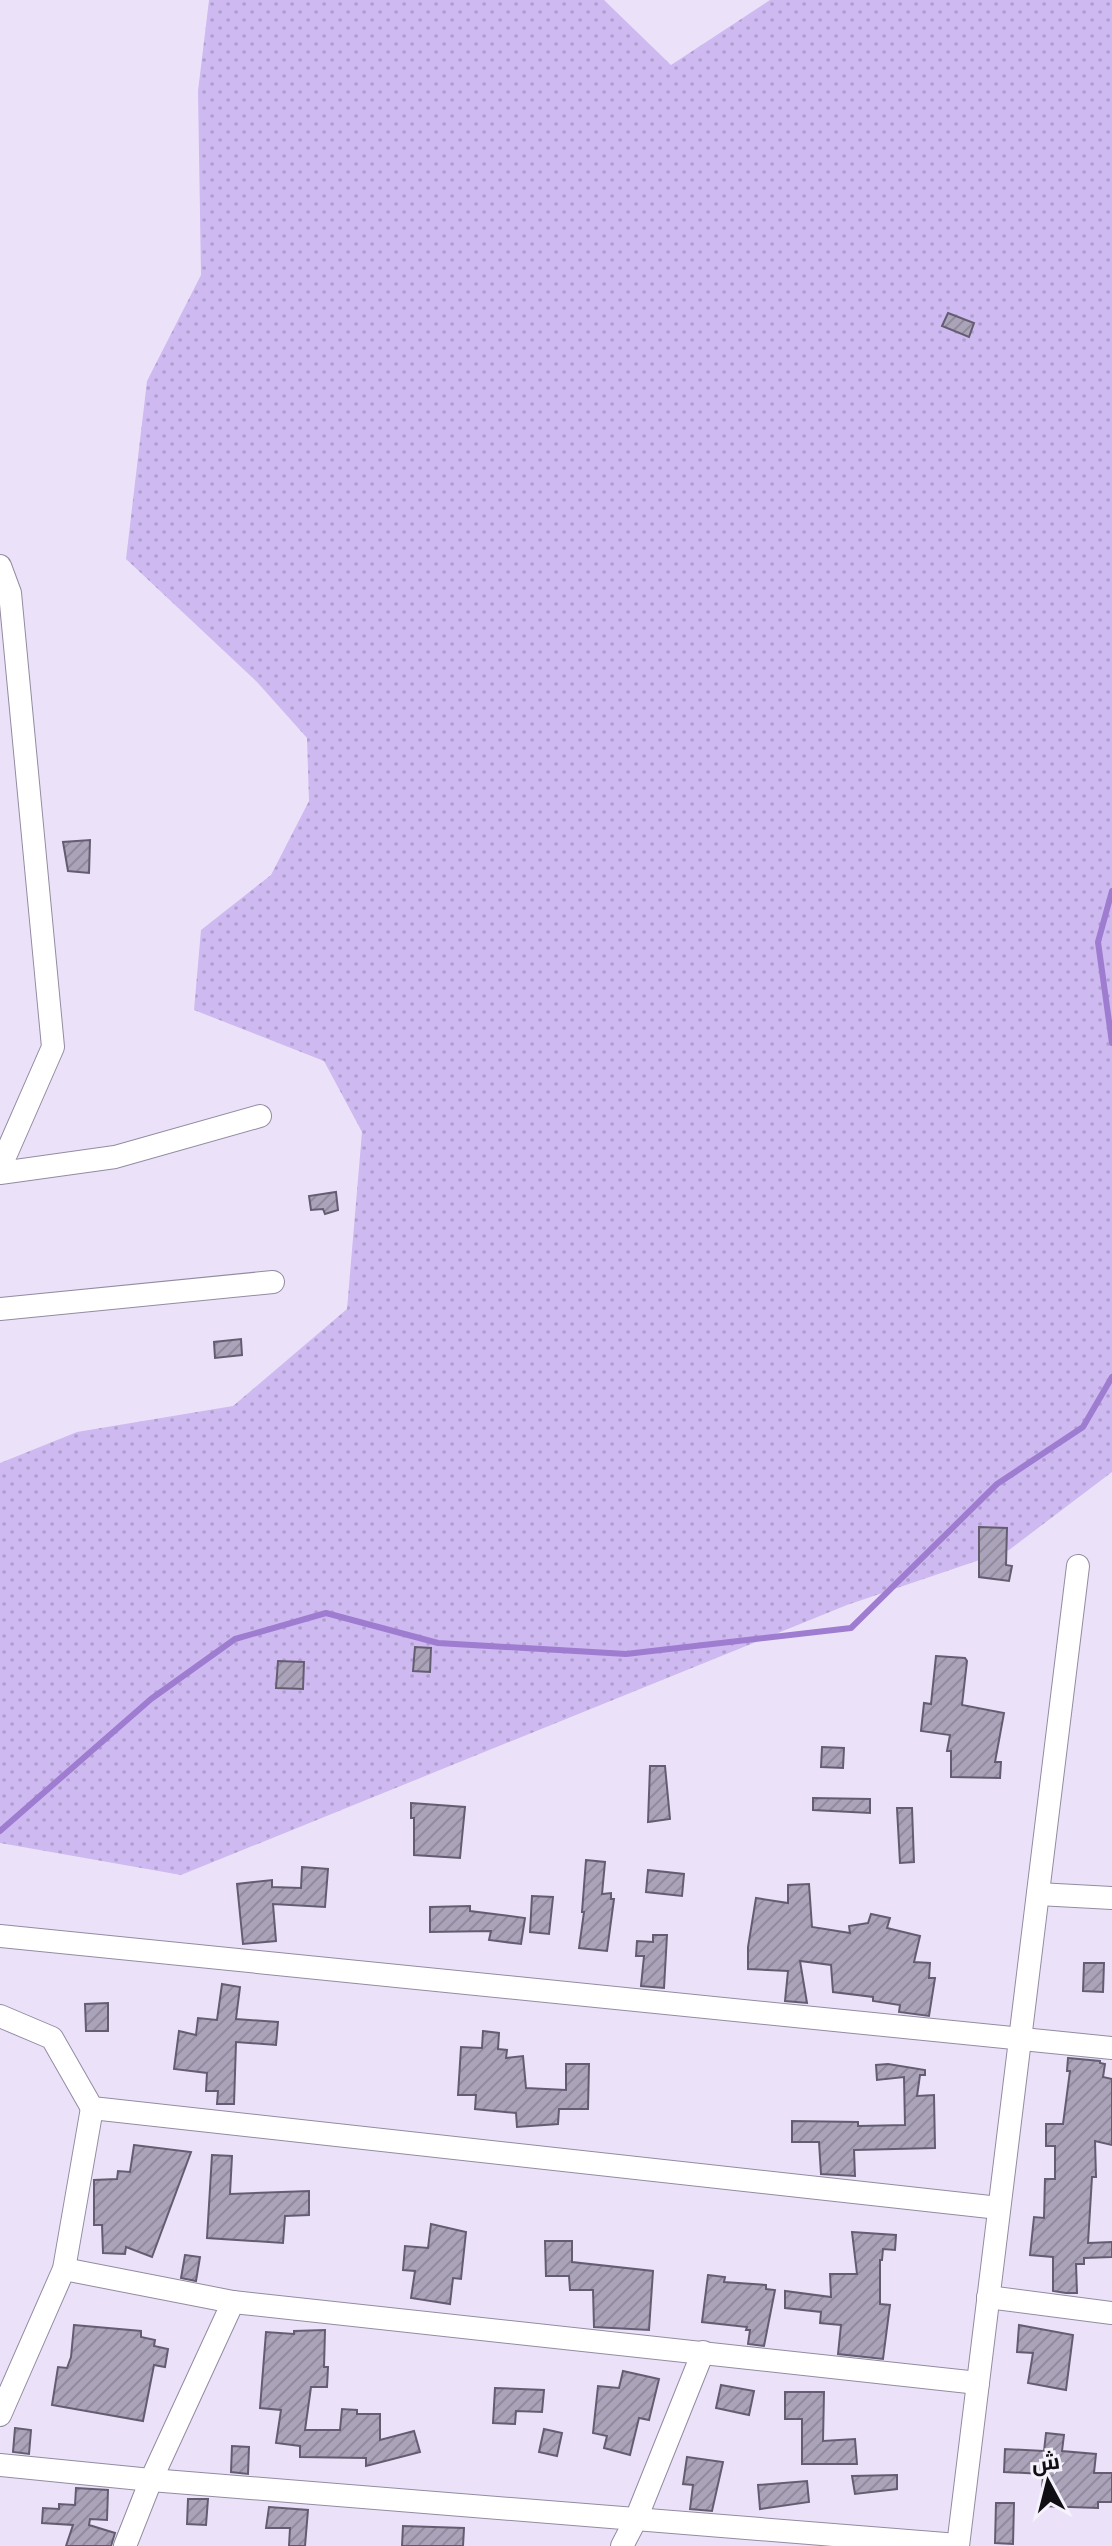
<svg xmlns="http://www.w3.org/2000/svg" width="1112" height="2546" font-family="Helvetica,Cairo,sans-serif">
	<defs>
		<pattern id="grass-dots" width="8" height="8" patternUnits="userSpaceOnUse" patternTransform="scale(2)"><rect width="8" height="8" fill="#ceb9f1"/><path d="M2 2h.1M6 6h.1" fill="none" stroke="#b09ece" stroke-width="1.8" stroke-linecap="round"/></pattern>
		<pattern id="building-hatch" width="6" height="6" patternUnits="userSpaceOnUse" patternTransform="scale(2)"><rect width="6" height="6" fill="#aba3b9"/><path d="M-1 1l2-2M0 6l6-6M5 7l2-2" fill="none" stroke="#928b9e"/></pattern>
	</defs>
	<rect width="100%" height="100%" fill="#ebe2fa"/>
	<polygon fill="url(#grass-dots)" points="209,0 604,0 671,65 770,0 1112,0 1112,1472 1009,1550 847,1605 181,1875 0,1843 0,1463 77,1432 233,1406 347,1309 362,1132 324,1061 194,1010 201,930 271,875 309,801 307,738 257,682 126,559 147,381 201,275 198,91"/>
	<g fill="none" stroke-linecap="round" stroke-linejoin="round">
		<g stroke="#9e7cd0" stroke-width="6">
			<polyline points="1112,891 1098,942 1112,1043"/>
			<polyline points="0,1831 151,1699 235,1639 326,1613 438,1643 626,1654 851,1628 997,1484 1083,1427 1112,1377"/>
		</g>
	</g>
	<g fill="url(#building-hatch)" stroke="#645d71" stroke-width="2">
		<polygon points="948,313 974,323 969,337 942,326"/>
		<polygon points="90,840 89,873 68,871 63,842"/>
		<polygon points="336,1192 338,1210 325,1214 323,1209 311,1210 309,1196"/>
		<polygon points="241,1339 242,1355 215,1358 214,1342"/>
		<polygon points="979,1527 1007,1528 1006,1565 1012,1566 1009,1581 979,1577"/>
		<polygon points="415,1647 431,1648 430,1672 413,1671"/>
		<polygon points="936,1656 965,1658 967,1661 962,1705 1004,1713 995,1762 1001,1762 1000,1778 951,1777 951,1751 947,1751 950,1735 921,1731 924,1703 931,1704"/>
		<polygon points="278,1661 304,1662 303,1689 276,1688"/>
		<polygon points="822,1747 844,1748 843,1768 821,1767"/>
		<polygon points="650,1766 665,1766 670,1819 648,1822"/>
		<polygon points="813,1798 870,1799 870,1813 813,1810"/>
		<polygon points="411,1803 465,1807 460,1858 414,1855 414,1818 411,1818"/>
		<polygon points="897,1808 912,1808 914,1862 900,1863"/>
		<polygon points="586,1860 605,1862 602,1894 611,1893 611,1899 614,1899 607,1951 579,1948 584,1912 582,1912"/>
		<polygon points="302,1867 328,1869 325,1907 273,1904 276,1941 243,1944 237,1884 272,1880 272,1887 301,1888"/>
		<polygon points="648,1870 684,1874 682,1896 646,1892"/>
		<polygon points="809,1884 812,1927 850,1933 849,1926 868,1923 871,1914 890,1918 887,1928 920,1936 914,1962 930,1963 929,1978 935,1978 929,2016 899,2012 900,2005 873,2001 873,1997 833,1992 831,1965 800,1961 807,2003 785,2001 788,1971 748,1969 748,1947 756,1898 788,1903 788,1885"/>
		<polygon points="532,1896 553,1897 549,1934 530,1932"/>
		<polygon points="470,1906 470,1911 525,1918 521,1944 489,1940 491,1931 430,1932 430,1907"/>
		<polygon points="653,1935 667,1935 664,1988 641,1986 644,1956 636,1956 637,1941 653,1942"/>
		<polygon points="1084,1963 1104,1963 1103,1992 1083,1991"/>
		<polygon points="222,1984 240,1987 236,2019 278,2022 276,2045 236,2042 234,2104 217,2104 218,2091 206,2091 207,2073 174,2069 179,2031 196,2035 198,2018 217,2020"/>
		<polygon points="108,2003 108,2031 86,2031 85,2004"/>
		<polygon points="483,2031 499,2033 498,2049 507,2050 506,2058 523,2056 526,2088 566,2090 566,2064 589,2064 588,2109 559,2109 558,2124 517,2127 516,2113 475,2109 476,2095 458,2095 461,2047 482,2048"/>
		<polygon points="1068,2058 1100,2061 1100,2063 1105,2064 1103,2077 1112,2079 1112,2145 1095,2141 1096,2177 1092,2177 1088,2243 1112,2242 1112,2257 1084,2258 1084,2264 1076,2264 1077,2293 1066,2293 1053,2291 1053,2257 1030,2255 1034,2217 1044,2218 1045,2179 1055,2179 1055,2146 1046,2146 1046,2124 1063,2124 1070,2071 1067,2071"/>
		<polygon points="888,2064 925,2070 925,2075 920,2075 917,2096 934,2095 935,2148 854,2150 855,2176 821,2174 819,2142 792,2142 792,2121 858,2122 858,2126 905,2125 904,2077 877,2080 876,2065"/>
		<polygon points="134,2145 191,2152 152,2257 126,2247 125,2254 103,2253 102,2225 94,2225 94,2180 117,2179 118,2171 130,2172"/>
		<polygon points="212,2155 232,2156 230,2194 309,2191 309,2215 285,2216 283,2243 207,2238"/>
		<polygon points="431,2224 466,2232 461,2279 453,2278 450,2304 411,2298 415,2271 403,2270 405,2246 428,2248"/>
		<polygon points="852,2232 896,2235 895,2250 883,2249 882,2260 880,2260 880,2304 890,2305 883,2359 838,2354 841,2325 820,2323 821,2312 785,2308 785,2291 831,2297 830,2274 857,2274"/>
		<polygon points="545,2241 572,2241 572,2262 653,2271 649,2330 594,2327 593,2290 570,2290 569,2276 546,2276"/>
		<polygon points="185,2255 200,2257 196,2281 181,2278"/>
		<polygon points="708,2275 725,2277 724,2282 766,2285 766,2289 775,2290 764,2346 748,2344 750,2330 746,2330 747,2327 702,2322"/>
		<polygon points="74,2325 141,2331 141,2337 155,2340 154,2346 168,2349 165,2367 154,2365 143,2421 52,2405 58,2367 67,2368 71,2357"/>
		<polygon points="1019,2325 1073,2335 1066,2390 1028,2383 1033,2353 1017,2352"/>
		<polygon points="325,2330 324,2367 328,2367 327,2387 311,2387 305,2430 340,2430 342,2409 357,2410 357,2414 380,2414 380,2440 414,2431 420,2452 366,2466 366,2458 300,2457 300,2446 276,2443 281,2410 260,2408 266,2332 294,2334 294,2331"/>
		<polygon points="623,2371 659,2379 649,2420 639,2418 630,2455 604,2448 607,2436 593,2433 598,2386 619,2388"/>
		<polygon points="721,2385 754,2391 749,2415 716,2408"/>
		<polygon points="495,2388 544,2390 542,2412 516,2411 515,2424 493,2423"/>
		<polygon points="785,2392 824,2392 823,2441 855,2439 857,2464 802,2464 802,2419 785,2419"/>
		<polygon points="15,2428 31,2430 29,2454 13,2452"/>
		<polygon points="544,2429 562,2433 557,2456 539,2452"/>
		<polygon points="1046,2433 1064,2435 1062,2451 1096,2454 1094,2473 1112,2473 1112,2502 1098,2502 1098,2508 1041,2506 1043,2474 1004,2472 1005,2449 1044,2451"/>
		<polygon points="232,2446 249,2447 248,2474 231,2472"/>
		<polygon points="687,2457 723,2462 712,2511 690,2509 693,2485 683,2484"/>
		<polygon points="897,2475 897,2489 855,2494 852,2476"/>
		<polygon points="807,2481 809,2502 760,2509 758,2485"/>
		<polygon points="76,2488 108,2490 107,2520 90,2519 89,2525 115,2533 111,2546 66,2546 73,2525 42,2523 43,2508 59,2509 59,2504 75,2505"/>
		<polygon points="188,2499 208,2499 206,2525 187,2524"/>
		<polygon points="996,2503 1014,2503 1013,2544 995,2543"/>
		<polygon points="269,2507 308,2510 305,2546 289,2546 290,2528 266,2528"/>
		<polygon points="403,2526 464,2528 463,2546 402,2546"/>
	</g>
	<g fill="none" stroke-linecap="round" stroke-linejoin="round">
		<defs>
			<g id="minor">
				<polyline points="0,566 10,593 53,1047 0,1168"/>
				<polyline points="0,1173 115,1157 260,1116"/>
				<polyline points="0,1309 273,1282"/>
				<polyline points="1038,1894 1112,1898"/>
				<polyline points="0,1936 1112,2048"/>
				<polyline points="0,2016 52,2038 92,2108 999,2208"/>
				<polyline points="64,2269 233,2302 978,2383"/>
				<polyline points="988,2297 1112,2313"/>
				<polyline points="0,2415 64,2269 92,2108"/>
				<polyline points="0,2465 151,2480 958,2545"/>
				<polyline points="125,2546 151,2480 233,2302"/>
				<polyline points="622,2546 636,2519 703,2352"/>
				<polyline points="958,2546 1078,1566"/>
			</g>
		</defs>
		<use href="#minor" stroke="#938ba1" stroke-width="24"/>
		<use href="#minor" stroke="#fff" stroke-width="22"/>
	</g>
	<g transform="translate(1048 2482) rotate(353)" stroke="#f6f2fc" stroke-width="6" paint-order="stroke">
	<path d="M0-6L14 30L0 20L-14 30Z" fill="#100d15"/>
	<text y="-12" font-size="22" font-weight="bold" text-anchor="middle" fill="#100d15">ش</text>
	</g>
</svg>
